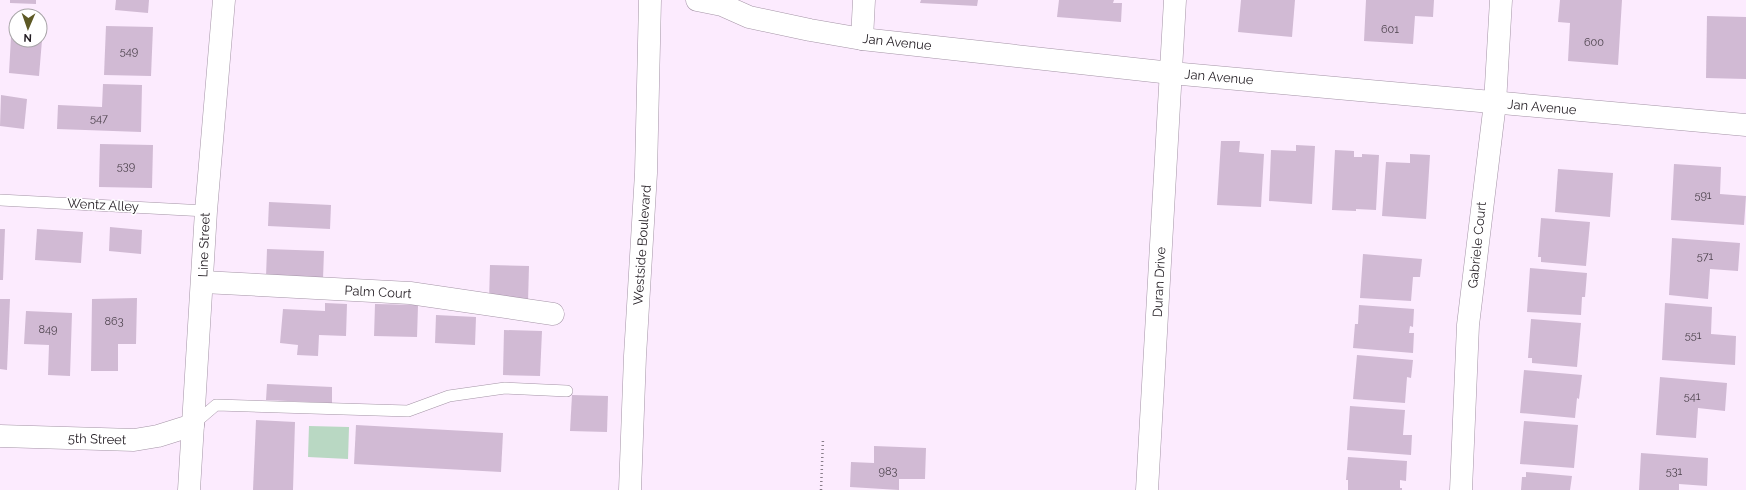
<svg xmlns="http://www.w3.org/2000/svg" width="1746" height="490" font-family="Raleway,sans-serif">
	<rect width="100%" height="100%" fill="#fcebfe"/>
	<polygon fill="#b9d8c3" points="309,426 349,427 348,459 308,457"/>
	<g fill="#d1bad4">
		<polygon points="10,0 36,0 36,4 10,3"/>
		<polygon points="116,0 149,0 148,13 115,10"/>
		<polygon points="921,0 978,0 977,6 920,3"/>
		<polygon points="1059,0 1114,0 1113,3 1122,3 1121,22 1057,17"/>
		<polygon points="1241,0 1295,0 1292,37 1238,32"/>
		<polygon points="1366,0 1434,0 1433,17 1415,16 1413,44 1364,41"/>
		<polygon points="1560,0 1622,0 1618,65 1568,61 1570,23 1558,22"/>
		<polygon points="1707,16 1746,17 1746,79 1706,78"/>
		<polygon points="106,26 153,27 151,76 104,75"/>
		<polygon points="11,37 16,38 16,40 42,40 39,76 9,73"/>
		<polygon points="103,84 142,85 141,132 57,129 58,105 102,107"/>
		<polygon points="1,95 27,99 24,129 0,126"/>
		<polygon points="1221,141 1240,141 1239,152 1264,154 1261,207 1217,205"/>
		<polygon points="100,144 153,145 152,188 99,187"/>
		<polygon points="1296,145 1315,146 1312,204 1269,201 1271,150 1296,151"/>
		<polygon points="1335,150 1354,151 1354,157 1362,157 1362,154 1379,155 1376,210 1356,209 1356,211 1332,210"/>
		<polygon points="1410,154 1430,155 1426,219 1382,216 1386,162 1410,163"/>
		<polygon points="1674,164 1721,167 1720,194 1746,196 1744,225 1671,220"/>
		<polygon points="1558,169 1613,173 1610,217 1555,212"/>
		<polygon points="269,202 331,205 330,229 268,226"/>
		<polygon points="1541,218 1590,222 1586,266 1541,262 1541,257 1538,257"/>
		<polygon points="110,227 142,230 141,254 109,251"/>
		<polygon points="0,229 5,229 3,280 0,280"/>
		<polygon points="37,229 83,232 81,263 35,260"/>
		<polygon points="1672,238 1740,243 1738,271 1710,269 1708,299 1669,295"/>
		<polygon points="267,249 324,251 323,279 266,277"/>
		<polygon points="1363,254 1422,259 1420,277 1413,277 1411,301 1360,298"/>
		<polygon points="490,265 529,266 528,302 489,301"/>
		<polygon points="1530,268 1587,273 1585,297 1582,297 1581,315 1527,312"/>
		<polygon points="137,298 136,344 118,344 118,371 91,371 92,299"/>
		<polygon points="0,299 10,299 7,370 0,369"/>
		<polygon points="325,303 347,304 346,336 319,335 318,356 297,355 298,345 280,343 283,309 325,311"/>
		<polygon points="1665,303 1712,307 1711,334 1736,336 1735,365 1662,360"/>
		<polygon points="375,304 418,305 417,337 374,336"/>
		<polygon points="1359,305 1414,309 1413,327 1410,326 1409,333 1414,333 1413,353 1353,348 1355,324 1358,324"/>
		<polygon points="26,311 72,313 70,376 48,375 49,345 24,344"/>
		<polygon points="436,315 476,317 475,345 435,343"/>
		<polygon points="1531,319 1581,323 1577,367 1532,363 1532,358 1528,358"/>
		<polygon points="504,330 542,331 540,376 503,375"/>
		<polygon points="1357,355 1413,360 1411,378 1407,377 1405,403 1353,399"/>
		<polygon points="1524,370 1582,375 1579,399 1577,398 1575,418 1520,413"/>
		<polygon points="1660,377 1727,383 1725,411 1698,408 1696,438 1656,435"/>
		<polygon points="267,384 332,387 332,403 266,400"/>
		<polygon points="572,395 608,396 607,432 570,431"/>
		<polygon points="1350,406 1405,410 1403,435 1412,435 1411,455 1347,450"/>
		<polygon points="256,420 295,422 293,490 253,490"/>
		<polygon points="1524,421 1578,425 1574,468 1520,464"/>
		<polygon points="356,425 503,433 501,472 354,464"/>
		<polygon points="874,446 926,448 925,479 899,479 899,490 850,487 851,462 874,463"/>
		<polygon points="1641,453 1708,458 1707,486 1679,484 1679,490 1639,490"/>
		<polygon points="1348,457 1407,461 1406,481 1400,480 1400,488 1402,488 1402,490 1348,490 1348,480 1346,480"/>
		<polygon points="1526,472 1572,476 1570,490 1521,490 1522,477 1526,477"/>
	</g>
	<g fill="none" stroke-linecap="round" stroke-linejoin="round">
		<defs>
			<g id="lane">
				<polyline points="0,200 206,211"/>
				<polyline points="195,423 216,405 408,411 449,396 505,388 567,391"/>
			</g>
			<g id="street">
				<polyline points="697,0 722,5 749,17 810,30 862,39 1171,73 1746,125"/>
				<polyline points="862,39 864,0"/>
				<polyline points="203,282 410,293 553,314"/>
				<polyline points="0,436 134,440 158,436 193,425"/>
				<polyline points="189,490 206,211 224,0"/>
				<polyline points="1147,490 1175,0"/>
				<polyline points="1461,490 1468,325 1495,103 1501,0"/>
			</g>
			<polyline id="secondary" points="630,490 635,356 646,173 650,0"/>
		</defs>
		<use href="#lane" stroke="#a494a6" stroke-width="12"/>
		<use href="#street" stroke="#a494a6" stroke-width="23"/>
		<use href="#secondary" stroke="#a494a6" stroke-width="23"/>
		<polyline stroke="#887d89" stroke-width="2.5" stroke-dasharray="1 3" stroke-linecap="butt" points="821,490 823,439"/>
		<use href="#lane" stroke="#fff" stroke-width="11"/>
		<use href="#street" stroke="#fff" stroke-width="22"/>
		<use href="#secondary" stroke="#fff" stroke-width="22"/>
	</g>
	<g text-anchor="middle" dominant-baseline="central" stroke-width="3" stroke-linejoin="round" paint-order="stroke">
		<g font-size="11" fill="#4e444e">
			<text x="1390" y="29">601</text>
			<text x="1594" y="42">600</text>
			<text x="129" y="51">549</text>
			<text x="99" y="118">547</text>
			<text x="126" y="166">539</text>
			<text x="1703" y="195">591</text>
			<text x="1705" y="256">571</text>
			<text x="114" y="321">863</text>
			<text x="48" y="329">849</text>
			<text x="1693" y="335">551</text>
			<text x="1692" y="396">541</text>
			<text x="888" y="471">983</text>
			<text x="1674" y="471">531</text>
		</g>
		<g font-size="13" fill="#221c22" stroke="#fff">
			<text transform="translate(897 42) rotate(6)">Jan Avenue</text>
			<text transform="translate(1219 77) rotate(5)">Jan Avenue</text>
			<text transform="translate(1542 107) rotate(5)">Jan Avenue</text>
			<text transform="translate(103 205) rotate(3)">Wentz Alley</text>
			<text transform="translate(204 245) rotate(-88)">Line Street</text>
			<text transform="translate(642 245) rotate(-86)">Westside Boulevard</text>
			<text transform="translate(1477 245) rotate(-84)">Gabriele Court</text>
			<text transform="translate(1159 282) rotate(-87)">Duran Drive</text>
			<text transform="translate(378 292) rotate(3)">Palm Court</text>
			<text transform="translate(97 439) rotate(2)">5th Street</text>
		</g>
	</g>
	<g transform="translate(28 28) rotate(182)"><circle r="19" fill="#ffffff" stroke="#a7a4a7"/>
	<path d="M0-3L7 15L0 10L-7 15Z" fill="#5d5925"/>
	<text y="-6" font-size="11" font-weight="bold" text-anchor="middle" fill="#221c22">N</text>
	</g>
</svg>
